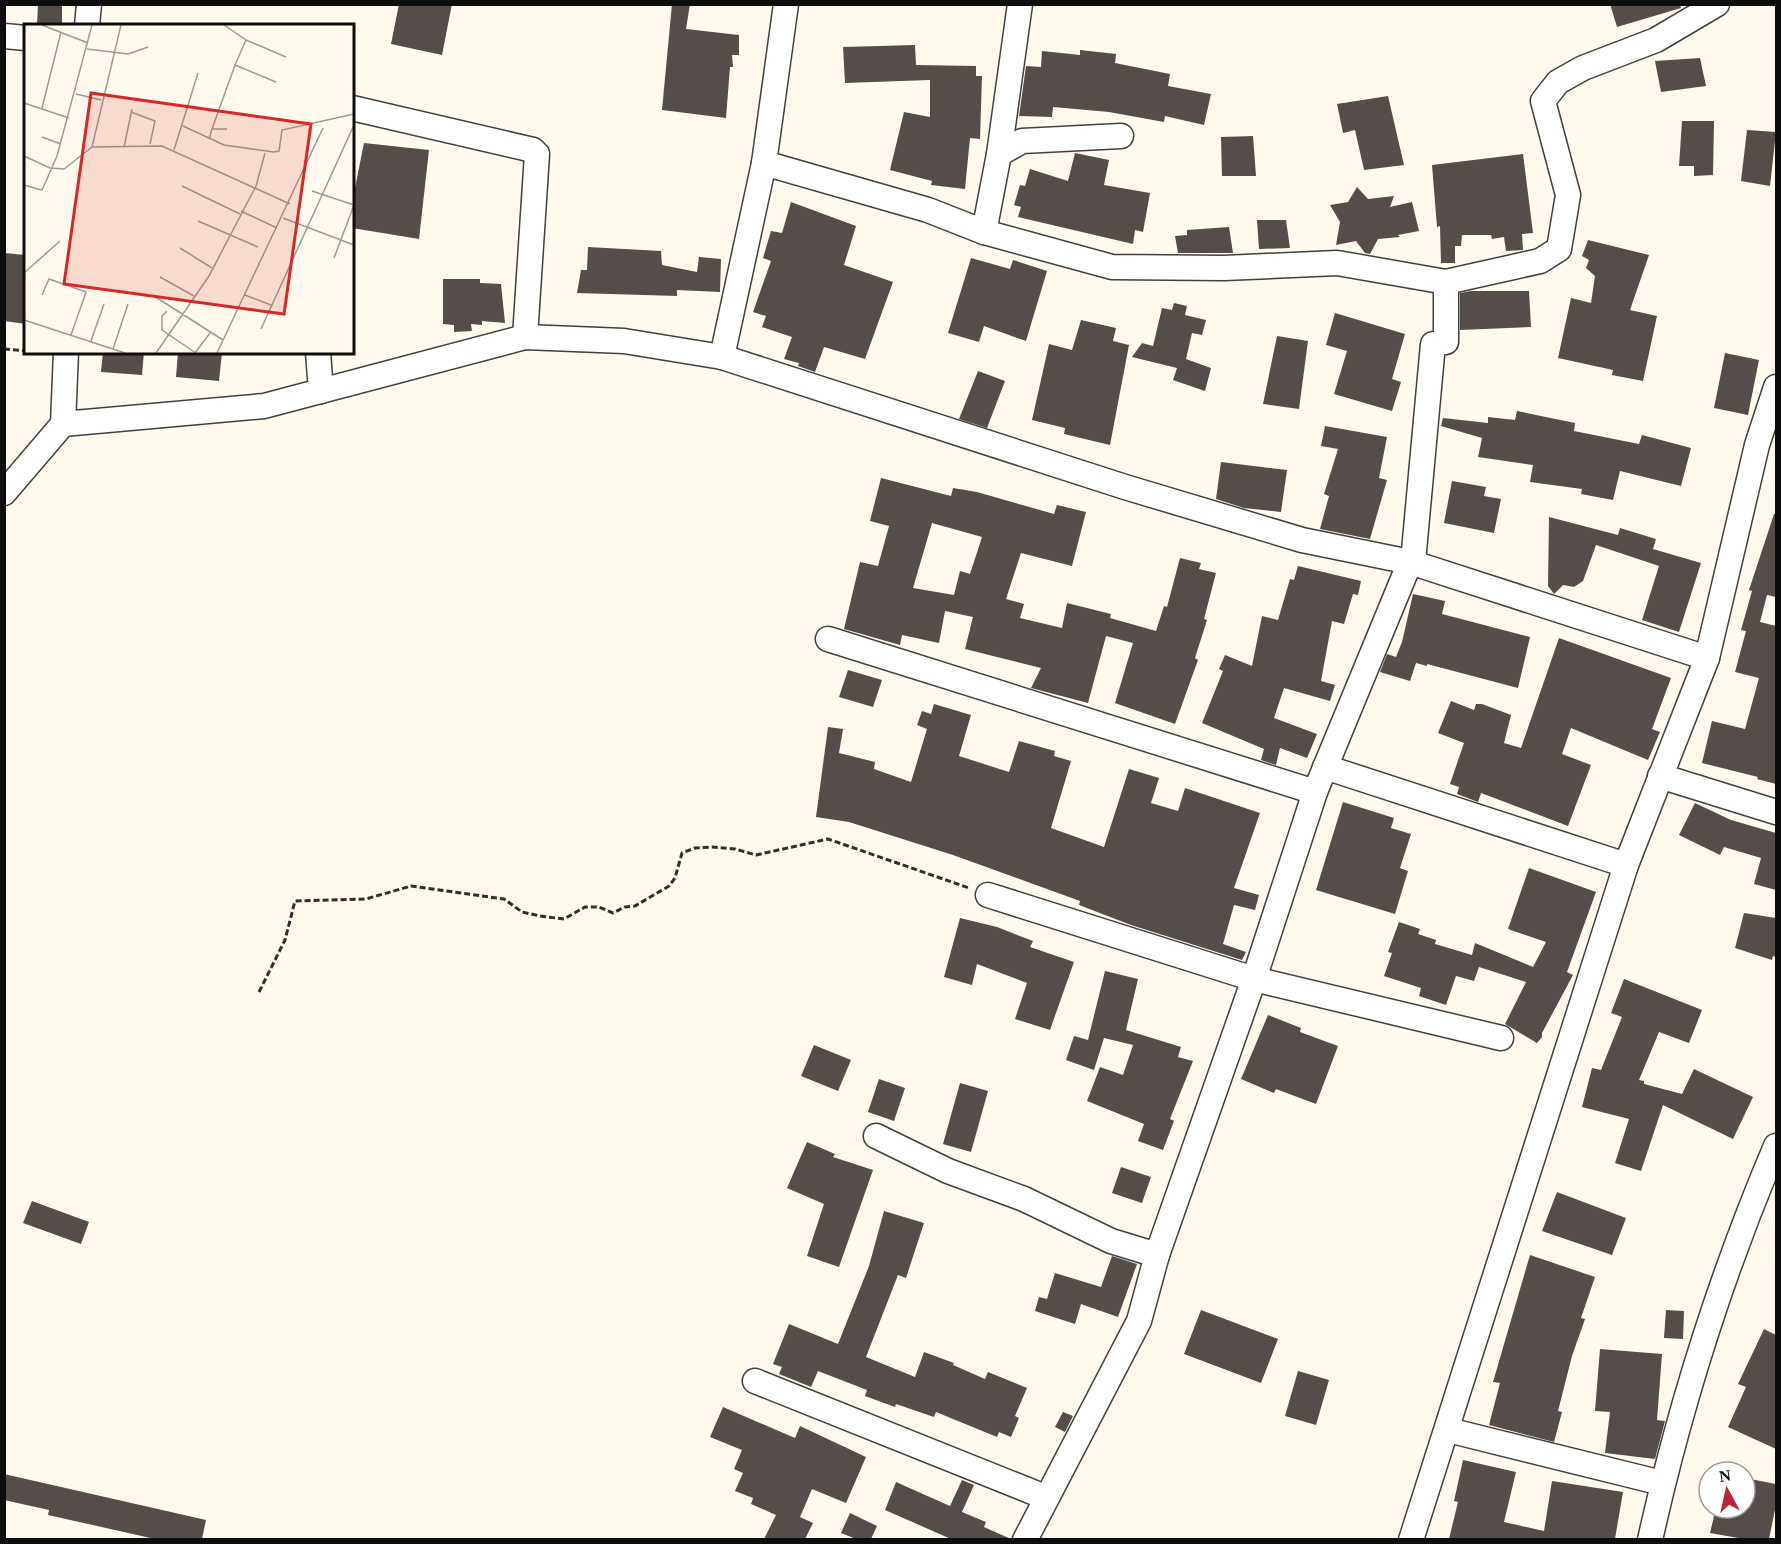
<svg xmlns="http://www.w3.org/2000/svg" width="1781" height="1544" font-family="'Times New Roman',serif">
	<rect width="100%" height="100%" fill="#fffaed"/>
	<g fill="#554d49" fill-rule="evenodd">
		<polygon points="38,4 62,4 62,26 37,26"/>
		<polygon points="399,4 452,4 442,55 391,44"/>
		<polygon points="672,4 690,4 686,29 739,35 739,55 732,55 733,67 730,67 726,118 662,110"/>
		<polygon points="1610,4 1680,4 1681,8 1617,27"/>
		<polygon points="915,45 916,65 976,66 976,76 982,76 980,139 970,138 965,189 931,185 932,181 890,170 904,112 930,117 930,80 845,83 843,47"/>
		<polygon points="1080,50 1116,54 1115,63 1170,74 1168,86 1211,94 1204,125 1165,116 1164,122 1109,112 1053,107 1052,117 1019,116 1026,66 1041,67 1042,51 1080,55"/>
		<polygon points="1700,58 1706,86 1661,92 1655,61"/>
		<polygon points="1388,96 1404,165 1364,170 1355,130 1343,133 1337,104"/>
		<polygon points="1682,121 1714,121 1713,175 1694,176 1694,166 1679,166"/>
		<polygon points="1747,130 1776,132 1770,186 1741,181"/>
		<polygon points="1253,136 1256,176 1222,176 1221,137"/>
		<polygon points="364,143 429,150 419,239 352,228 352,203"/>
		<polygon points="1075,153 1109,160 1104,185 1150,193 1143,232 1135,230 1133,244 1018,217 1021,207 1014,205 1020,185 1025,186 1030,169 1068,181"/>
		<polygon points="1523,154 1533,233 1522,234 1523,250 1506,251 1504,237 1492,239 1491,235 1462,235 1461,246 1455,246 1455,263 1441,263 1440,226 1437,227 1432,165"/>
		<polygon points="1357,187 1368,199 1394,196 1390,207 1412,202 1419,231 1398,235 1400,237 1378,239 1370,254 1365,253 1356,241 1336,245 1340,222 1330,205 1348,202"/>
		<polygon points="791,202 856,226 844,265 893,282 865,359 824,347 815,372 798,366 799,363 784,359 792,337 762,327 766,316 753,312 771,261 763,258 771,231 782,233"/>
		<polygon points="1257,220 1286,220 1290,248 1259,249"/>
		<polygon points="1229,227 1233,253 1178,253 1175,236 1187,235 1187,230"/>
		<polygon points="1588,240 1649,255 1630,310 1657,316 1643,381 1612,375 1613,370 1558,358 1571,298 1591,303 1595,276 1586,268 1589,260 1582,256"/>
		<polygon points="588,247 661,251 662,265 697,272 699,257 721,259 720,292 677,290 677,296 577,293 581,270 587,270"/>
		<polygon points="4,253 26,255 26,324 4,321"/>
		<polygon points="971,258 1010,269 1013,260 1047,271 1026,341 984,326 979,342 948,333"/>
		<polygon points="443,279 480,279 480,283 501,284 505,323 482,321 482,325 471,324 472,331 454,332 454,325 443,324"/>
		<polygon points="1471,291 1529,291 1531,327 1460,330 1460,293"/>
		<polygon points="1174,303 1187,306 1185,315 1206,320 1202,335 1192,333 1186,359 1211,368 1205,391 1173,380 1177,368 1132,357 1142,343 1153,346 1162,308 1172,310"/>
		<polygon points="1335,313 1405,334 1392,379 1401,382 1392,411 1334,394 1347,351 1326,345"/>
		<polygon points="1081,320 1116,328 1113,341 1129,345 1110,445 1064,434 1065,428 1032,420 1049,344 1072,350"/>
		<polygon points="1277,336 1308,341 1299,409 1263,404"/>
		<polygon points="103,352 144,352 142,375 101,372"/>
		<polygon points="178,352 222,352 219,381 176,377"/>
		<polygon points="1725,353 1759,360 1748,415 1714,408"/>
		<polygon points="978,371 1005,381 987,428 959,419"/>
		<polygon points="1517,411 1575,423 1574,431 1639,444 1642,435 1691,448 1681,486 1620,471 1613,500 1581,494 1582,489 1530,482 1533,465 1478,457 1482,438 1441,426 1443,418 1488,423 1488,417 1515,420"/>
		<polygon points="1325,426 1387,437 1379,478 1387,480 1370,539 1320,529 1329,496 1324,494 1338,449 1321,446"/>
		<polygon points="1221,462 1287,470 1281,512 1244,508 1216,499"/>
		<path d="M881 478 951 496 953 488 977 492 1054 514 1057 505 1086 512 1072 566 1021 553 1006 599 1024 604 1020 618 1062 628 1067 603 1111 614 1110 618 1156 631 1164 606 1167 607 1180 558 1201 563 1199 569 1216 573 1204 619 1207 620 1195 658 1198 660 1175 724 1115 703 1133 643 1106 636 1088 703 1031 688 1041 668 965 649 973 617 945 611 939 643 902 635 900 645 844 629 860 562 878 566 889 526 870 521ZM932 523 982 537 970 574 960 571 954 595 913 588Z"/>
		<polygon points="1452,481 1486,487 1484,496 1501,499 1494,533 1444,523"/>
		<polygon points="1774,514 1776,514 1776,597 1767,595 1760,622 1776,626 1776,784 1757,779 1758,777 1702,763 1712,721 1745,729 1759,678 1735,672 1746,631 1741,630 1752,591 1749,590"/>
		<polygon points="1549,517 1618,535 1620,528 1656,539 1653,549 1701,563 1679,632 1642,620 1659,566 1596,545 1583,581 1574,587 1563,585 1554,594 1548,586"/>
		<polygon points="1298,566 1361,581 1358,595 1353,594 1344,624 1332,621 1321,681 1335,685 1330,701 1284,688 1274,718 1317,734 1307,758 1280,748 1276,765 1261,760 1264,749 1202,723 1223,671 1219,669 1225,655 1252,666 1262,616 1278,620 1290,579 1294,580"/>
		<polygon points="1413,594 1445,601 1442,614 1530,637 1518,688 1427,664 1427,666 1416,663 1410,681 1380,672 1387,654 1396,657 1402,642"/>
		<polygon points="1559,638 1671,678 1652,729 1660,732 1648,760 1571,728 1562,754 1591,765 1568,826 1481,793 1478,802 1457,794 1459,787 1450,784 1464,743 1438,733 1451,701 1474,710 1476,704 1482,704 1511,715 1504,743 1521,748"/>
		<polygon points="848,670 882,680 873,707 839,697"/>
		<polygon points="934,704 971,715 959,756 1009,772 1019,741 1055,751 1054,756 1071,761 1051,828 1104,847 1129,769 1159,778 1151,803 1178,811 1185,788 1260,813 1234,888 1259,895 1255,910 1234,905 1223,944 1246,952 1242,960 1131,925 1079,905 1080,901 953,855 849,822 816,817 828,727 843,729 839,753 875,762 874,769 911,782 927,729 917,725 922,711 931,714"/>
		<polygon points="1343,802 1394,818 1391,828 1411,834 1400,868 1408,871 1395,914 1316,890"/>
		<polygon points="1695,803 1731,820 1776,833 1776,890 1754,884 1761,858 1724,847 1720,855 1679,835"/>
		<polygon points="1529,868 1596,892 1567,972 1573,975 1542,1033 1542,1037 1537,1043 1505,1024 1526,982 1479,967 1474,981 1456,976 1446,1005 1419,996 1421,988 1384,976 1392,953 1388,952 1399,922 1420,929 1418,934 1436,940 1435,944 1472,955 1475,943 1533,967 1546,942 1508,929"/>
		<polygon points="1744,913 1776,918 1776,957 1773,956 1772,960 1735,948"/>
		<polygon points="960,918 997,927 1033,941 1030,947 1074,962 1050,1030 1015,1019 1027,983 977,964 972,985 944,977"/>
		<polygon points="1105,971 1138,979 1126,1030 1181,1047 1178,1057 1193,1061 1170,1119 1174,1121 1163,1150 1138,1141 1144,1124 1087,1101 1100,1067 1123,1075 1133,1045 1104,1038 1094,1070 1066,1060 1074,1036 1088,1040"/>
		<polygon points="1624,979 1702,1010 1689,1043 1659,1032 1639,1080 1644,1081 1644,1084 1682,1094 1694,1069 1753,1097 1733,1139 1663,1105 1641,1171 1615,1163 1629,1119 1582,1107 1592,1068 1601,1070 1622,1017 1611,1013"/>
		<polygon points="1268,1015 1301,1028 1300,1032 1338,1046 1316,1104 1276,1089 1274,1093 1241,1079"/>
		<polygon points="814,1045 851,1060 838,1091 801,1076"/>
		<polygon points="879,1079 905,1088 894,1121 868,1112"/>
		<polygon points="960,1083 988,1091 971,1152 943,1144"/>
		<polygon points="807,1142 835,1154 833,1157 873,1170 839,1267 807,1256 824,1204 787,1188"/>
		<polygon points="1121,1167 1151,1177 1142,1203 1112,1193"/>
		<polygon points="1557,1192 1626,1218 1612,1255 1542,1231"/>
		<polygon points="32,1201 89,1222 81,1244 23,1223"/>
		<polygon points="884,1211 924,1223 906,1278 898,1275 866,1357 915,1377 924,1352 954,1363 953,1365 985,1379 988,1372 1027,1388 1015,1416 1019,1418 1011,1437 999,1432 997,1437 936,1412 934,1417 896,1404 895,1407 865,1396 867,1390 818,1371 811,1387 779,1374 782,1367 773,1364 789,1324 838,1344 869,1266"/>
		<polygon points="1530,1255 1595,1277 1581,1318 1585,1319 1572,1356 1558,1411 1562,1412 1554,1442 1489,1425 1500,1383 1493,1382"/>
		<polygon points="1112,1256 1137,1264 1118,1317 1081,1304 1075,1324 1035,1311 1039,1297 1047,1299 1055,1273 1101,1287"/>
		<polygon points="1201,1310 1278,1339 1261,1383 1184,1354"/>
		<polygon points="1666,1310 1684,1311 1683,1339 1664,1338"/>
		<polygon points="1764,1329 1776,1335 1776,1449 1728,1427 1746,1387 1738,1384"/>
		<polygon points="1600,1349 1662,1354 1657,1420 1665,1421 1655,1459 1605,1453 1610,1412 1595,1411"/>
		<polygon points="1298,1371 1329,1380 1316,1425 1285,1416"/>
		<polygon points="723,1407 795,1438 800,1426 866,1457 846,1503 812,1489 800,1517 813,1523 805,1539 764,1539 776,1515 751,1504 753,1498 735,1491 743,1473 734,1469 742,1450 710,1437"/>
		<polygon points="1063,1412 1073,1416 1065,1432 1055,1427"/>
		<polygon points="1463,1460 1516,1472 1504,1522 1544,1531 1552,1481 1623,1492 1615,1539 1449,1539 1458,1502 1454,1501"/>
		<polygon points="4,1474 206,1520 202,1539 155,1539 48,1515 49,1510 4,1500"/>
		<polygon points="1745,1478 1776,1484 1776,1505 1769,1539 1744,1539 1710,1533 1716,1508 1745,1508"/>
		<polygon points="962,1480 974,1485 962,1512 986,1522 984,1527 1011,1539 951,1539 885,1510 896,1482 950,1506"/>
		<polygon points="850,1513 877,1526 871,1539 856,1539 841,1533"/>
	</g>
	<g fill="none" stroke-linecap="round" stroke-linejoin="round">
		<defs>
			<g id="minor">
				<polyline points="87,26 89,4"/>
				<polyline points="4,36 26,38"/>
				<polyline points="352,108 533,150 537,154 525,337"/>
				<polyline points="999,154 1020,4"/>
				<polyline points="764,163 928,210 984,232 1112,267 1224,268 1337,263 1446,282 1540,261 1559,249 1568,195 1543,101 1558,82 1583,68 1656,40 1717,4"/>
				<polyline points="984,232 999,154 1022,141 1121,136"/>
				<polyline points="318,352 321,391"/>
				<polyline points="722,357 764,163 786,4"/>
				<polyline points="63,424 264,406 525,337 624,341 722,357 1125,487 1302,540 1410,562 1707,658"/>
				<polyline points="4,493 63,424 66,352"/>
				<polyline points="828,639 1315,792"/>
				<polyline points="1325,767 1626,865"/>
				<polyline points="1660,776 1776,812"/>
				<polyline points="988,895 1254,979 1501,1038"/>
				<polyline points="876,1136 948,1171 1024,1199 1111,1241 1157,1255"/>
				<polyline points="755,1381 1045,1497"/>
				<polyline points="1448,1430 1662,1483"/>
				<polyline points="1025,1540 1139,1321 1157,1255 1254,979 1315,792 1410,562 1414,551 1433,344 1446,342 1446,282"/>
				<polyline points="1411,1540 1626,865 1707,658 1757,445 1776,387"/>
				<path d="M1650 1540C1680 1405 1722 1273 1776 1146"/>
			</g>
		</defs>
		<use href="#minor" stroke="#404040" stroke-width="27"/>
		<g stroke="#2f2f2f" stroke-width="3" stroke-dasharray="6 3" stroke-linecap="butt">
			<polyline points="4,349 26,351"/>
			<polyline points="259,992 285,940 295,901 366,899 411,886 504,899 522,912 540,916 564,919 585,907 599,907 613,913 625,907 635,906 669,886 675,878 682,853 695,848 712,847 735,849 756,855 828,839 969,888"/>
		</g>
		<use href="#minor" stroke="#fff" stroke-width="24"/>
	</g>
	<g transform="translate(24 24)">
		<rect width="330" height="330" fill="#fffaed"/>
		<path fill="none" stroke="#9e9b93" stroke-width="1.5" d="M18 1 64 19M200 1 222 16 211 41 252 58M222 16 262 33M63 25 104 30 124 23M52 70 77 76M0 79 45 94M18 84 37 8M107 88 131 97 126 120M159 102 200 121 250 128 255 127 258 106 330 90M188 105 211 41M18 113 37 120M185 115 188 105H203M68 123 138 122 266 180M100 123 108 85M150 126 174 49M0 132 26 144 40 145 68 123 97 1M0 161 18 166 33 132 68 1M158 162 216 190M288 167 330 181M217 187 253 204M259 194 330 221M174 197 234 223M156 224 188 244M310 234 330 181M0 249 36 217M136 253 170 272M18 271 25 255 62 268 47 311M221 271 247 281M130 272 199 316M143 287 138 292V306L172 329M0 296 101 329M237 305 330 101M67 317 80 280M89 325 104 280M132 329 185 252 232 162 241 129M171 329 186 309M193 329 299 104"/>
		<path fill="#d62828" fill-opacity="0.15" stroke="#d62828" stroke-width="3" d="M67 69 287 100 260 290 40 260Z"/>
		<rect width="330" height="330" fill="none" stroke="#0d0d0d" stroke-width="3"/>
	</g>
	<rect width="1781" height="1544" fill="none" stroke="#0d0d0d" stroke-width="12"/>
	<g transform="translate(1727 1490) rotate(352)"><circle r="28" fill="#ffffff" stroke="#9e9e9e" stroke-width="1.5"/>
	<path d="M0-4.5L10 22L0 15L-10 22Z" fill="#bc2534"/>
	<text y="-9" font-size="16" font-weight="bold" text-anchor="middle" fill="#0d0d0d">N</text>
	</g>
</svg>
